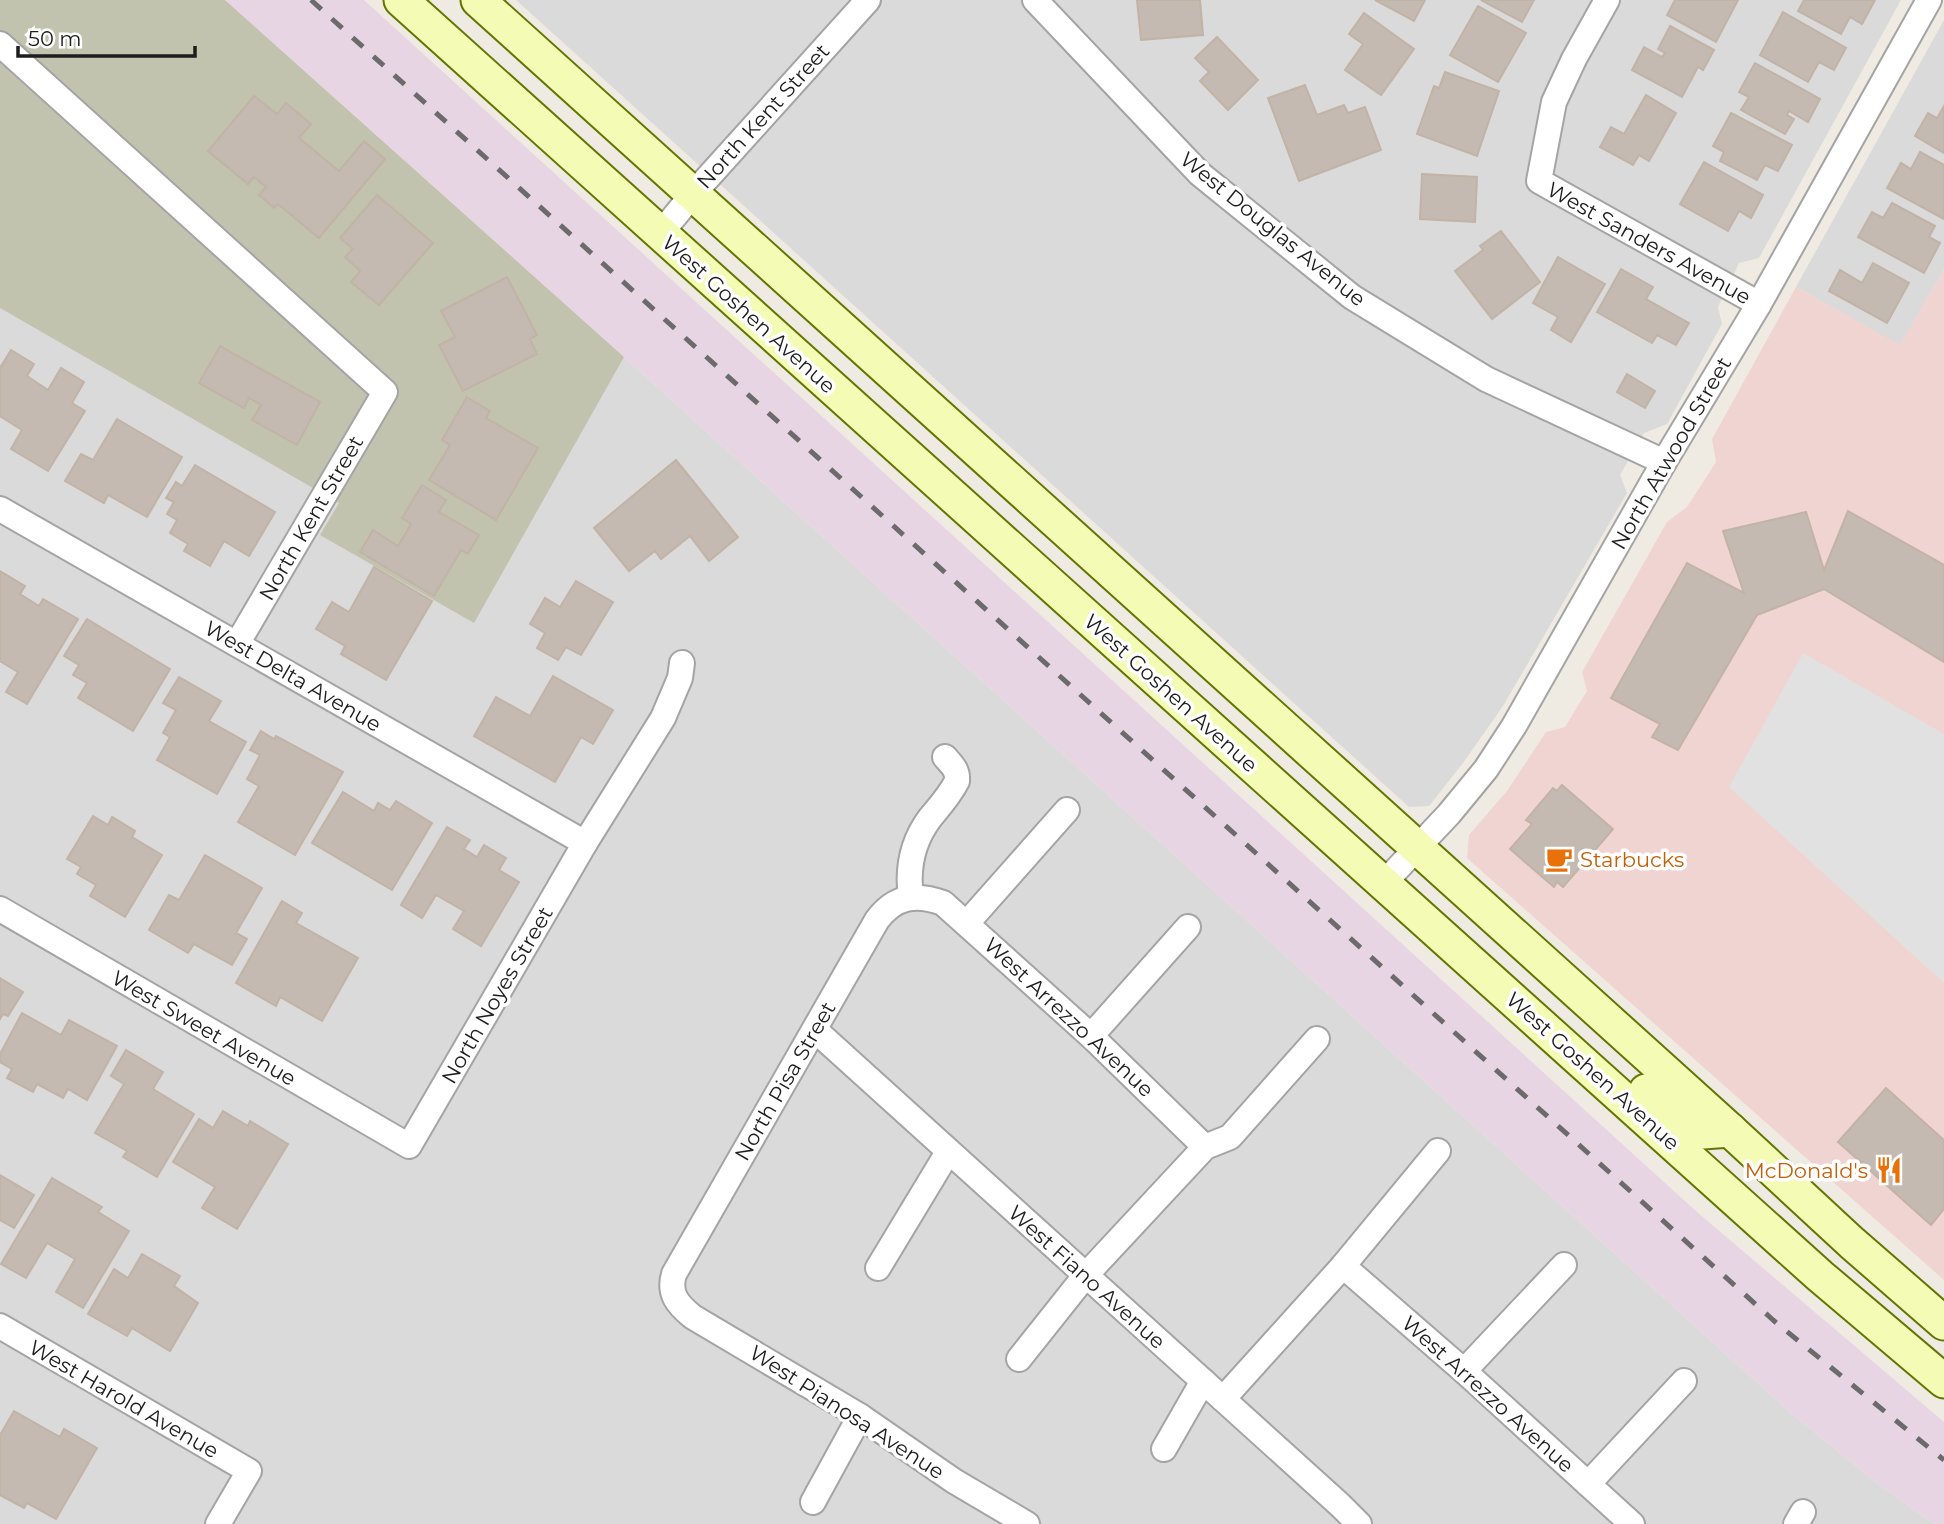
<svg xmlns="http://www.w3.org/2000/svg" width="1944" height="1524" font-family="Montserrat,sans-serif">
	<rect width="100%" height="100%" fill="#efebe3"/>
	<g fill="#dbdada">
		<polygon points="0,0 225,0 624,357 1791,1413 1882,1487 1934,1524 0,1524"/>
		<polygon points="516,0 1901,0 1759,258 1739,263 1718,307 1722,324 1667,424 1644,433 1620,475 1627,493 1503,706 1463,763 1429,806 1409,807"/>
		<polygon points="1944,20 1944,269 1900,346 1796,287"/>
	</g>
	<polygon fill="#f0d4d1" points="1944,269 1944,1280 1467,858 1469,835 1507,791 1546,732 1565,727 1587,691 1582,672 1667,522 1687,507 1716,462 1712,439 1796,287 1900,345"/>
	<polygon fill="#e8d5e3" points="225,0 364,0 1697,1212 1944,1422 1944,1524 1934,1524 1882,1487 1791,1413 624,357"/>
	<polygon fill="#c2c3ae" points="0,0 225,0 624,357 474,623 320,535 339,503 0,308"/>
	<polygon fill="#e1e1e1" points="1803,653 1944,734 1944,983 1729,787"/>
	<g fill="#c4bab2" stroke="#c1b3a5" stroke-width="2">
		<polygon points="1137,0 1200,0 1203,35 1141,40"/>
		<polygon points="1375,0 1425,0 1414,21"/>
		<polygon points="1481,0 1534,0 1522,22"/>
		<polygon points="1675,0 1738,0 1716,42 1667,15"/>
		<polygon points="1804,0 1875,0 1862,24 1850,17 1841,34 1798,11"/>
		<polygon points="1478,6 1526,33 1498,82 1450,55"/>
		<polygon points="1783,12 1846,48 1834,70 1819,62 1808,82 1760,55"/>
		<polygon points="1364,13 1414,49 1381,95 1345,70 1363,44 1349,34"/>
		<polygon points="1670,26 1714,50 1703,70 1698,67 1682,97 1632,70 1644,47 1662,57 1665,53 1658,49"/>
		<polygon points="1217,37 1258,80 1228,110 1200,81 1209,72 1195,58"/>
		<polygon points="1755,63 1820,99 1808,122 1789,111 1787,115 1794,119 1785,134 1741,110 1749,97 1739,92"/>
		<polygon points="1445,72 1499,91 1477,156 1417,134 1434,86 1439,88"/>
		<polygon points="1305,85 1317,115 1344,105 1348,113 1365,107 1381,150 1299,181 1268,98"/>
		<polygon points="1646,95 1676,113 1649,161 1639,155 1633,165 1600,147 1611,127 1624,134"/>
		<polygon points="254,96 277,114 286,103 311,124 299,138 339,171 364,141 385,159 319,238 278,204 274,208 259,195 266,187 254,177 248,184 208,151"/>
		<polygon points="1944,106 1944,153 1915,136 1928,113 1937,118"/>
		<polygon points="1731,113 1792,145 1778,171 1765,165 1757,180 1720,161 1724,152 1713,146"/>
		<polygon points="1920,152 1944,165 1944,219 1887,188 1901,163 1911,169"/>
		<polygon points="1704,162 1763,195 1751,218 1739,211 1728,231 1680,204"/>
		<polygon points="1422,174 1477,177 1475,222 1420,219"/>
		<polygon points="377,195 433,243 379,305 351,282 360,271 345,257 353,249 340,238"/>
		<polygon points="1892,203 1935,226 1929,237 1940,243 1924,273 1858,237 1872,212 1883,218"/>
		<polygon points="1501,231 1540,282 1492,319 1455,271 1483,250 1480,246"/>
		<polygon points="1558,257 1605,284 1571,342 1551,330 1558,317 1533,303"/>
		<polygon points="1873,263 1909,283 1887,323 1829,291 1840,270 1862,283"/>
		<polygon points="1621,269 1653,287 1646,299 1689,323 1676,345 1657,335 1652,343 1597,312"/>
		<polygon points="507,277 537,335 530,339 537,354 463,391 439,345 455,337 441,311"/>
		<polygon points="220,346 320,402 297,445 252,420 261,405 249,398 244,408 199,383"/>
		<polygon points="11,350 34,364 27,376 48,390 61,368 84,382 72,403 85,411 48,471 11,449 22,430 0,416 0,368"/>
		<polygon points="1627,374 1655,391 1645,408 1617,392"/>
		<polygon points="467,397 490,411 486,418 538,448 496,520 429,480 450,445 442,440"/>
		<polygon points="117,419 182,457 147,517 108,495 104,503 65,481 81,454 93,460"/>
		<polygon points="676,460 738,537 709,561 690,536 661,559 655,551 629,571 594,528"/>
		<polygon points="195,465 275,512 249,556 224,541 210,566 184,551 188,544 170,533 177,520 167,514 174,502 166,498 176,482 182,486"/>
		<polygon points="422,485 446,500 439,512 479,535 468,554 461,550 434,596 360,552 373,530 398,546 411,524 402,518"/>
		<polygon points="1848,511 1944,565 1944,662 1824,589 1757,615 1678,750 1652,737 1660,724 1611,698 1687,563 1744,593 1723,531 1806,512 1824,570"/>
		<polygon points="374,567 432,601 386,680 341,654 345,646 316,629 332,602 349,612"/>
		<polygon points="0,571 25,586 20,594 39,606 43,599 78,619 27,704 6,692 18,672 0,661"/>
		<polygon points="576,581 613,602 581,655 566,647 558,660 537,648 545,633 530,624 545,598 560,607"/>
		<polygon points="87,619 170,669 133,731 78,698 87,683 73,675 79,665 64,656"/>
		<polygon points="553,676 613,710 593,744 581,737 555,782 474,736 496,697 530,716"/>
		<polygon points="179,677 221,701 209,721 246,742 217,794 157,760 170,737 163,733 176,710 163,703"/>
		<polygon points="261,731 274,739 276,736 343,772 295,855 238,822 259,786 247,779 260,755 250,750"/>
		<polygon points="1562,785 1613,829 1563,887 1557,882 1554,887 1510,849 1532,824 1526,820 1553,788 1557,791"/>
		<polygon points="343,792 374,811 378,803 390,810 396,801 432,823 392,890 312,843"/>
		<polygon points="93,816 108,825 112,817 135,831 132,837 162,855 125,917 90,896 96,885 77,874 81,867 67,859"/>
		<polygon points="447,827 470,840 464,849 477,857 484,845 506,858 499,870 519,882 481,946 453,929 464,911 436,895 422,918 401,905"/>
		<polygon points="205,855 262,888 236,933 247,939 232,965 194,944 188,953 149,930 169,895 179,900"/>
		<polygon points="282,901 302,913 296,923 358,958 322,1021 280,997 276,1006 236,983"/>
		<polygon points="0,978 23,992 8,1016 3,1014 0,1019"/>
		<polygon points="22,1013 61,1035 69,1020 117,1046 87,1100 68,1089 63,1098 37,1084 33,1092 7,1078 12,1069 0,1062 0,1054"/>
		<polygon points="126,1050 163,1072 153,1089 194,1114 157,1177 123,1157 127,1151 95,1133 124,1084 111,1076"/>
		<polygon points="1886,1088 1944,1140 1944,1209 1931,1225 1838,1142"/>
		<polygon points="223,1111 248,1126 250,1121 288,1144 237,1229 202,1208 215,1187 173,1162 199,1119 213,1128"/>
		<polygon points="0,1175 34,1195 14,1228 0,1220"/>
		<polygon points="52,1178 102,1207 98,1212 129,1231 83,1308 56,1292 75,1259 47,1243 26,1278 1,1264"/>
		<polygon points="142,1254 180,1276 174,1286 198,1303 170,1351 132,1328 127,1336 88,1314 114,1269 128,1278"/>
		<polygon points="14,1411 60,1437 64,1429 97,1448 56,1519 27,1503 24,1508 0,1495 0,1435"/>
	</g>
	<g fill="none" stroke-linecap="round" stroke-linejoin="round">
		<defs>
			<g id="street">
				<polyline points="1035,0 1200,174 1352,297 1486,379 1664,462"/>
				<polyline points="1607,0 1574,59 1554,102 1539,181 1759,304"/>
				<polyline points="0,44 385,392 237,644"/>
				<polyline points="660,234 693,194 868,0"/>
				<polyline points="0,509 585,843"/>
				<polyline points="1383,884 1449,814 1486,769 1514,726 1664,462 1759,304 1929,0"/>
				<path d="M911 898C907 870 912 842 930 818 940 806 950 795 957 781 958 770 952 765 945 757"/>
				<polyline points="0,909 409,1146 585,843 663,718 680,678 682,663"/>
				<polyline points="967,923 1067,810"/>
				<polyline points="815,1030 1340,1505 1359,1524"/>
				<polyline points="1091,1036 1188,927"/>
				<polyline points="1343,1266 1464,1371 1632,1524"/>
				<polyline points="878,1268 948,1152"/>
				<polyline points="0,1326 249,1471 218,1524"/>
				<polyline points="1019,1359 1085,1276 1205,1147 1230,1137 1317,1039"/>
				<polyline points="1464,1371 1564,1265"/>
				<polyline points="1223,1399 1343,1266 1438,1151"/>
				<polyline points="1164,1449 1203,1381"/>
				<polyline points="1588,1484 1684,1381"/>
				<polyline points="813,1502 860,1416"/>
				<path d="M1027 1524 954 1481 860 1416 693 1317C678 1305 668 1294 674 1274L877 920C895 896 916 893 943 903L1091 1036 1205 1147"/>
				<polyline points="1796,1524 1803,1512"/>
			</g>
			<g id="secondary">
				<polyline points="401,0 1820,1276 1944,1381"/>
				<polyline points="478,0 1730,1130 1852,1243 1944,1323"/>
				<polyline points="1646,1091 1671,1114 1703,1132 1730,1130"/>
			</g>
		</defs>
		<use href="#street" stroke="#a4a4a4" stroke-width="28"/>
		<use href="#secondary" stroke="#637602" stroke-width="37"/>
		<use href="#street" stroke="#fff" stroke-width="24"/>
		<use href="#secondary" stroke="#f3fbb5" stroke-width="33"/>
		<polyline stroke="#6b6b6b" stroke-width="5" stroke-dasharray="14 14" stroke-linecap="butt" points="311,0 1773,1320 1944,1460"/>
	</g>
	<defs>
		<symbol id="cafe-bare" viewBox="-9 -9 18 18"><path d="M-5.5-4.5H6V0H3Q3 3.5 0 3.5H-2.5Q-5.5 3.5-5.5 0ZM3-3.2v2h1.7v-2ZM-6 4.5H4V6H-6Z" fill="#e8710a" stroke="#fff" stroke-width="2.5" paint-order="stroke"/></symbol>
		<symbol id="restaurant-bare" viewBox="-9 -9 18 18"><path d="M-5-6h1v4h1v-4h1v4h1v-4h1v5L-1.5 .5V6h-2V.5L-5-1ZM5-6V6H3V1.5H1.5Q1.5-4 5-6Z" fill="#e8710a" stroke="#fff" stroke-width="2.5" paint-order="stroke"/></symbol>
	</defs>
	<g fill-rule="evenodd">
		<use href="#cafe-bare" x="1540" y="840" width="38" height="38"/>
		<use href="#restaurant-bare" x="1870" y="1151" width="38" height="38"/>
	</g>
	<g text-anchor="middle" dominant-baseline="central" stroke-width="7" stroke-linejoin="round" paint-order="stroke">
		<g font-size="21" fill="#1d1d1d" stroke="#fff">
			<text transform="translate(763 116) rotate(-48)">North Kent Street</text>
			<text transform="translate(1273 229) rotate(39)">West Douglas Avenue</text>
			<text transform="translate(1649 243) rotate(29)">West Sanders Avenue</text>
			<text transform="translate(749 314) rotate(42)">West Goshen Avenue</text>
			<text transform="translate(1671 453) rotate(-60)">North Atwood Street</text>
			<text transform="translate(311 518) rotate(-60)">North Kent Street</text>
			<text transform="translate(293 676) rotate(30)">West Delta Avenue</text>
			<text transform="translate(1171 693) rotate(42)">West Goshen Avenue</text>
			<text transform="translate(497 995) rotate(-60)">North Noyes Street</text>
			<text transform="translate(1069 1017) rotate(43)">West Arrezzo Avenue</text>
			<text transform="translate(204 1028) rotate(30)">West Sweet Avenue</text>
			<text transform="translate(1593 1071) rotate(42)">West Goshen Avenue</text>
			<text transform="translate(785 1081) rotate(-60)">North Pisa Street</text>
			<text transform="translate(1087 1277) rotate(42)">West Fiano Avenue</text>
			<text transform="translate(1488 1394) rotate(42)">West Arrezzo Avenue</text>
			<text transform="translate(124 1399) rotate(30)">West Harold Avenue</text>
			<text transform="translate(847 1412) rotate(33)">West Pianosa Avenue</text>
		</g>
		<g font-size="21" fill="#c56008" stroke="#fff" text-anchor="start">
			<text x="1580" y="859">Starbucks</text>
			<text x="1868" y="1170" text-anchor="end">McDonald's</text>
		</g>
	</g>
	<path d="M18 46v10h177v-10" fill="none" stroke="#1d1d1d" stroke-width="3.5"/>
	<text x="28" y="46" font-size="21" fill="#1d1d1d" stroke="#ffffff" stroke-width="5" paint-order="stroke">50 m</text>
</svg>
